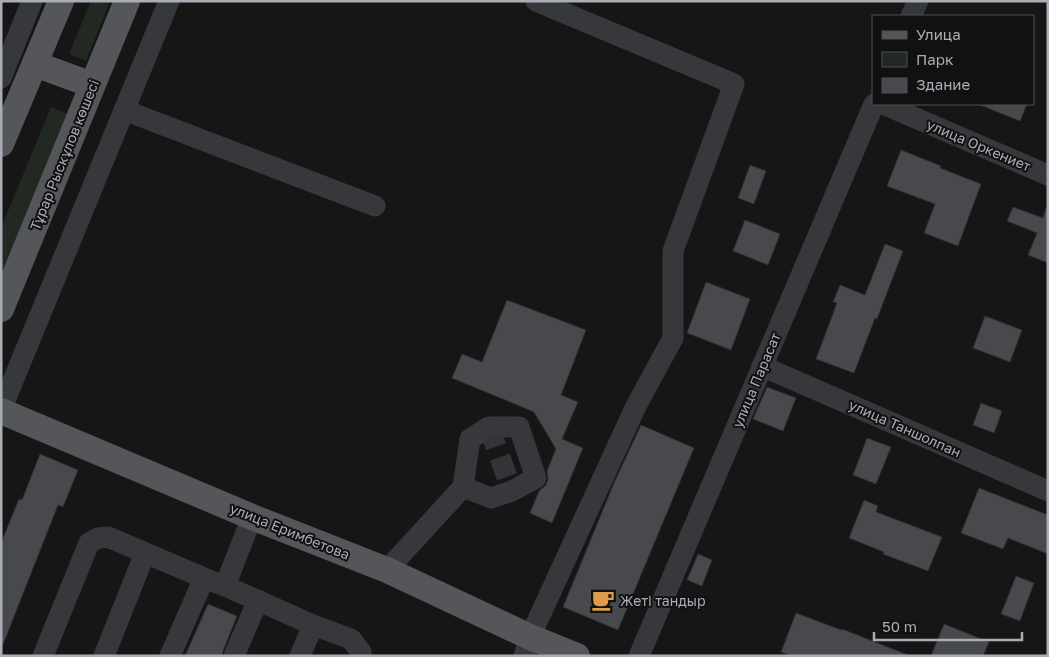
<svg xmlns="http://www.w3.org/2000/svg" width="1049" height="657" font-family="'Golos Text',sans-serif">
	<rect width="100%" height="100%" fill="#161617"/>
	<g fill="#222923">
		<polygon points="91,1 110,1 86,61 69,54"/>
		<polygon points="51,107 68,114 1,274 1,228"/>
	</g>
	<g fill="#48494c" stroke="#303033">
		<polygon points="980,104 1027,104 1020,121 980,105"/>
		<polygon points="901,150 941,166 940,168 981,184 958,246 924,233 935,204 887,186"/>
		<polygon points="750,165 766,171 754,204 738,198"/>
		<polygon points="1013,207 1043,218 1046,208 1048,209 1048,263 1028,255 1037,233 1007,221"/>
		<polygon points="745,220 780,234 768,265 733,251"/>
		<polygon points="885,244 903,251 877,319 875,318 854,373 816,359 837,303 833,302 840,285 865,295"/>
		<polygon points="706,282 750,299 731,350 687,333"/>
		<polygon points="507,300 586,330 561,395 578,402 562,439 583,448 552,523 530,513 539,491 546,485 548,479 547,471 556,449 534,412 452,378 462,354 482,362"/>
		<polygon points="985,316 1022,330 1010,362 973,348"/>
		<polygon points="767,387 796,398 783,431 753,419"/>
		<polygon points="981,403 1002,411 994,433 973,425"/>
		<polygon points="641,425 694,448 618,630 563,607 614,483"/>
		<polygon points="867,438 891,447 876,484 853,475"/>
		<polygon points="40,454 78,470 63,507 58,505 2,647 1,646 1,543 19,499 22,500"/>
		<polygon points="979,488 1048,515 1048,554 1008,538 1003,549 961,533"/>
		<polygon points="864,500 878,506 876,512 942,537 928,571 883,554 884,552 849,538"/>
		<polygon points="698,554 712,560 702,586 687,580"/>
		<polygon points="1016,576 1034,583 1020,621 1001,614"/>
		<polygon points="208,604 237,616 223,651 222,656 185,656"/>
		<polygon points="796,613 841,630 842,629 908,655 908,656 792,656 781,652"/>
		<polygon points="944,624 989,642 983,656 931,656"/>
	</g>
	<g fill="none" stroke-linecap="round" stroke-linejoin="round">
		<polyline stroke="#333437" stroke-width="21" stroke-dasharray="21 11" stroke-linecap="butt" points="489,427 512,491"/>
		<g stroke="#37383c" stroke-width="21">
			<polyline points="911,16 918,1"/>
			<polyline points="1,78 32,1"/>
			<polyline points="883,104 1048,175"/>
			<polyline points="124,110 375,206"/>
			<polyline points="762,366 1048,491"/>
			<polyline points="1,410 169,1"/>
			<polyline points="387,570 463,487 470,439 489,427 519,427 536,478 512,491 491,498 463,487"/>
			<polyline points="225,586 252,517"/>
			<polyline points="43,656 89,543 98,538 108,537 204,578"/>
			<polyline points="104,656 145,553"/>
			<polyline points="170,656 204,578 225,586 313,625 351,639 361,652 361,656"/>
			<polyline points="234,656 258,600"/>
			<polyline points="300,656 313,625"/>
			<polyline points="524,656 530,637 636,406 673,338 673,251 734,84 536,1"/>
			<polyline points="639,656 874,104"/>
		</g>
		<g stroke="#54565a" stroke-width="26">
			<polyline points="35,64 92,85"/>
			<polyline points="1,144 61,1"/>
			<polyline points="1,309 127,1"/>
			<polyline points="1,411 252,517 387,570 530,637 577,656"/>
		</g>
	</g>
	<defs>
		<symbol id="cafe-bare" viewBox="-9 -9 18 18"><path d="M-5.5-4.5H6V0H3Q3 3.5 0 3.5H-2.5Q-5.5 3.5-5.5 0ZM3-3.2v2h1.7v-2ZM-6 4.5H4V6H-6Z" fill="#dc9c49" stroke="#111112" stroke-width="2.5" paint-order="stroke"/></symbol>
	</defs>
	<g fill-rule="evenodd">
		<use href="#cafe-bare" x="587" y="584" width="32" height="32"/>
	</g>
	<g text-anchor="middle" dominant-baseline="central" stroke-width="4" stroke-linejoin="round" paint-order="stroke">
		<g font-size="14" fill="#a9aeb6" stroke="#111112">
			<text transform="translate(979 145) rotate(23)">улица Оркениет</text>
			<text transform="translate(64 155) rotate(-68)">Тұрар Рыскұлов көшесі</text>
			<text transform="translate(756 380) rotate(-67)">улица Парасат</text>
			<text transform="translate(905 428) rotate(24)">улица Таншолпан</text>
			<text transform="translate(290 531) rotate(22)">улица Еримбетова</text>
		</g>
		<g font-size="14" fill="#a9aeb6" stroke="#111112" text-anchor="start">
			<text x="620" y="600">Жеті тандыр</text>
		</g>
	</g>
	<rect width="1049" height="657" fill="none" stroke="#a9aeb6" stroke-width="5"/>
	<rect x="872" y="15" width="162" height="90" fill="#111112" stroke="#4e5054"/>
	<rect x="882" y="31" width="25" height="8" fill="#54565a" stroke="#4e5054"/>
	<text x="916" y="40" font-size="15" fill="#a9aeb6">Улица</text>
	<rect x="882" y="52" width="25" height="15" fill="#222923" stroke="#4e5054"/>
	<text x="916" y="65" font-size="15" fill="#a9aeb6">Парк</text>
	<rect x="882" y="78" width="25" height="15" fill="#48494c" stroke="#4e5054"/>
	<text x="916" y="90" font-size="15" fill="#a9aeb6">Здание</text>
	<path d="M874 632v8h148v-8" fill="none" stroke="#a9aeb6" stroke-width="2.5"/>
	<text x="882" y="632" font-size="15" fill="#a9aeb6" stroke="#111112" stroke-width="4" paint-order="stroke">50 m</text>
</svg>
